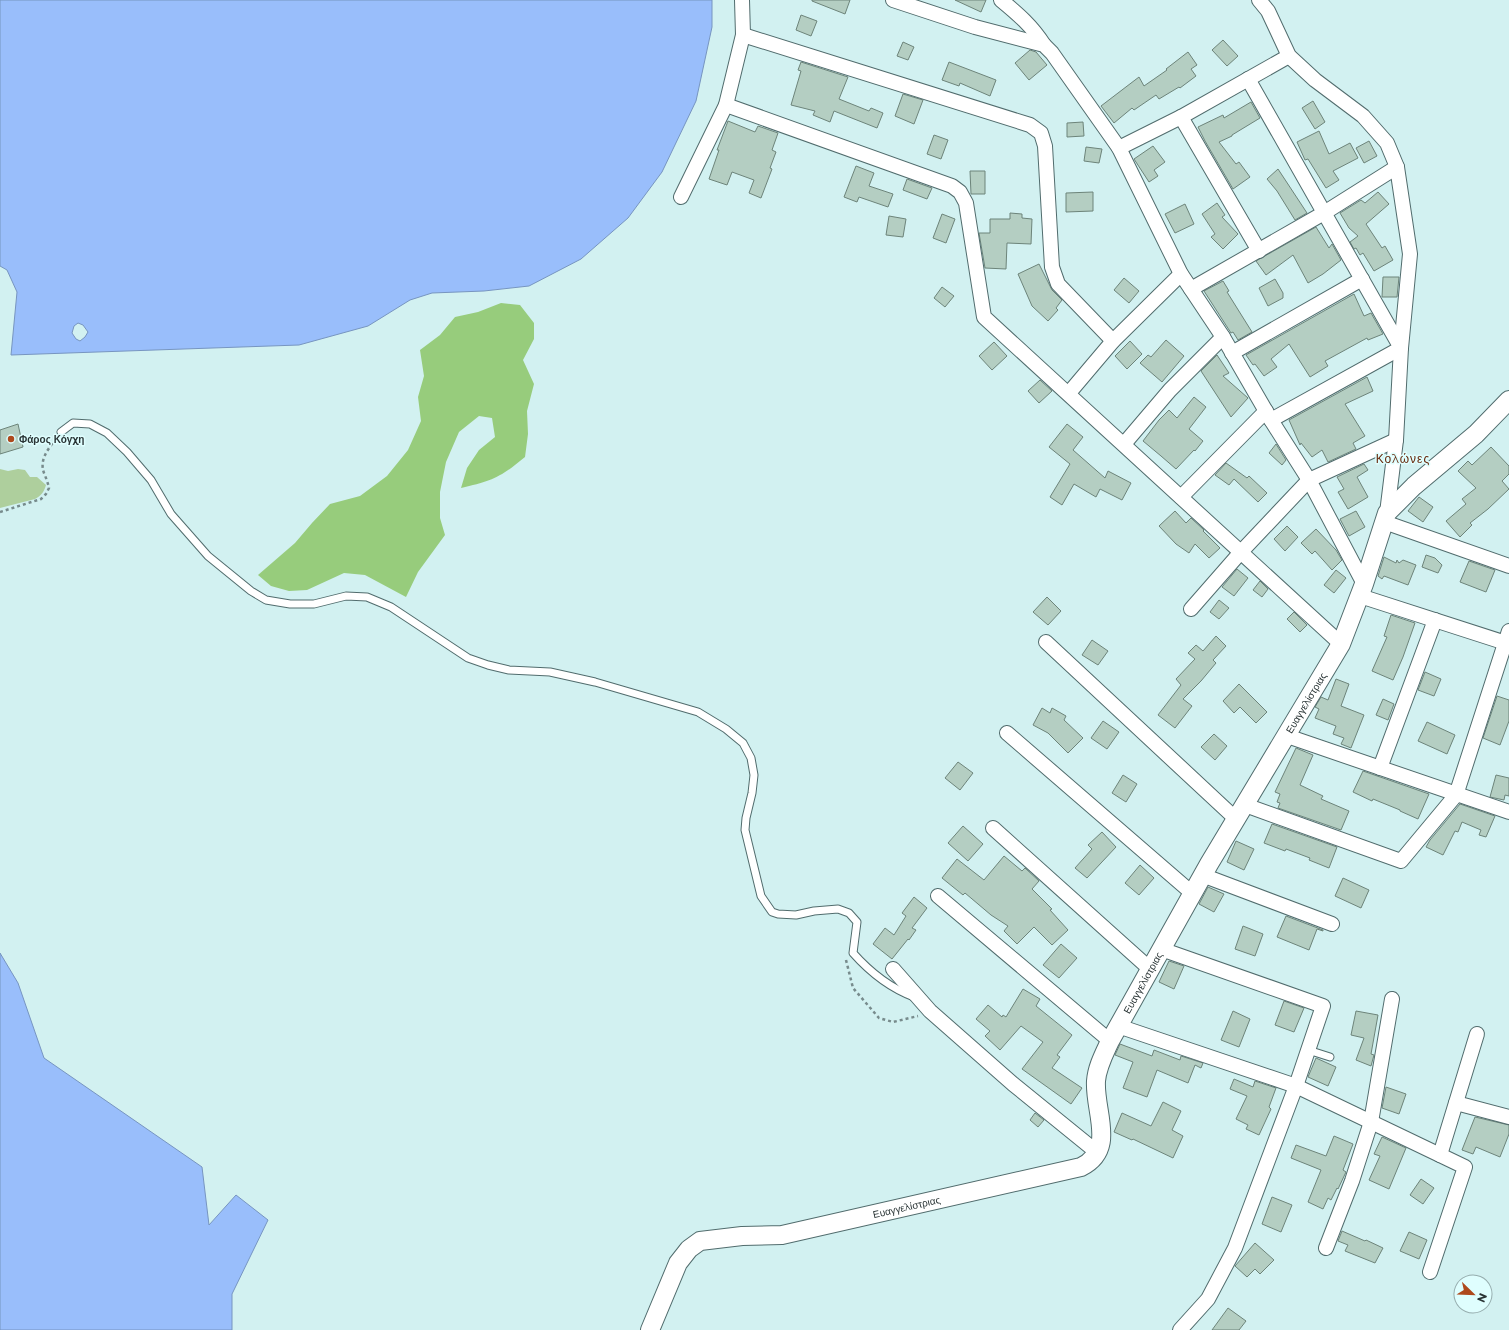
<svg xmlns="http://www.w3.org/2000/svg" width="1509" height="1330" font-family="Montserrat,sans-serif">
	<rect width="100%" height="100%" fill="#d2f1f1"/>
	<path fill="#aecf9d" d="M18 469 25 470 30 477H37L46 485C44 492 41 496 35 499L0 508V469L8 471Z"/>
	<path fill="#97cc7c" d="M501 303 520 305 534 323V339L523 360 534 384 527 411 528 434 525 457C501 477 492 481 461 488L467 468 479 450 495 437 492 418 479 416 459 432 446 462 440 492V518L445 535 418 572 406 597 365 575 344 573 307 590 289 591 271 586 258 575 295 543 312 523 330 504 360 496 387 476 408 450 421 421 418 397 424 376 420 350 440 335 455 317 478 312Z"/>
	<g fill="#99befb" stroke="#7795c0" fill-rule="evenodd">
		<path d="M0 0H712V27L696 101 662 172 628 218 581 259 529 286 484 291 432 293 410 300 368 326 299 345 11 355 17 292 7 270 0 266ZM78 323 83 325 88 332 85 337 80 341 76 339 72 333 74 326Z"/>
		<polygon points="0,953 18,983 44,1058 202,1167 209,1225 236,1195 268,1220 232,1294 232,1330 0,1330"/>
	</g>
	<g fill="#b4cec2" stroke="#6d847a">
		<polygon points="812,0 850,0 845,14 812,1"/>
		<polygon points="955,0 986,0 981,12"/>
		<polygon points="801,15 817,21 811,36 796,30"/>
		<polygon points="1223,40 1238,56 1227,66 1212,50"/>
		<polygon points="903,42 914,47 908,60 897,56"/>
		<polygon points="1030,50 1036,52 1047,65 1029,80 1015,63"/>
		<polygon points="1188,52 1197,65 1191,69 1196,76 1180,88 1179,87 1159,99 1156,95 1134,110 1132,108 1114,123 1101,106 1139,77 1144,86 1167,70 1166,69"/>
		<polygon points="801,62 848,77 839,99 869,111 871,108 883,113 877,128 834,111 830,122 813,115 815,111 791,105 801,71 798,70"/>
		<polygon points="949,62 996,80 990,96 960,83 959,86 942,80"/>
		<polygon points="903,94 923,100 914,124 895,116"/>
		<polygon points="1313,101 1325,122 1315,129 1302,108"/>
		<polygon points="1251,102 1260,118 1232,135 1232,136 1219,142 1236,164 1239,162 1250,177 1233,189 1205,141 1198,127 1223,115 1224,118"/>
		<polygon points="728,121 755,132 758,126 778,133 772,150 776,152 770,168 772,169 761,198 749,193 754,180 732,172 727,185 709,179 719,150 717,150"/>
		<polygon points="1083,122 1084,136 1067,137 1067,123"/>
		<polygon points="1319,131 1329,154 1350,143 1358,158 1333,171 1339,180 1326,188 1308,159 1305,160 1297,142"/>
		<polygon points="934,135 948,140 941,159 927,154"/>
		<polygon points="1369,141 1377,156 1364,163 1356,148"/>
		<polygon points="1153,146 1165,162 1154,170 1158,176 1149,182 1134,159"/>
		<polygon points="1086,147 1102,149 1099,163 1084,161"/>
		<polygon points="856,166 874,173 869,186 893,194 888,207 859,197 857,202 844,197"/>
		<polygon points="1278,169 1307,213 1295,220 1277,191 1267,179"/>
		<polygon points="970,171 985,171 985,194 971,194"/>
		<polygon points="907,179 932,188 927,199 903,190"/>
		<polygon points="1093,192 1093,211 1066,212 1066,193"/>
		<polygon points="1378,192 1389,204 1366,224 1382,248 1385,246 1393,260 1374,271 1363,253 1360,255 1356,248 1354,249 1350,242 1358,236 1349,228 1340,213 1361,200 1365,203"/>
		<polygon points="1217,203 1225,215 1222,217 1238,234 1223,249 1211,237 1215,234 1202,214"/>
		<polygon points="1185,204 1194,224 1175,233 1165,214"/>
		<polygon points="1010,213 1022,214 1022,218 1032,219 1031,244 1007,243 1006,269 985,268 979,233 990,233 990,219 1010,219"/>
		<polygon points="942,214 955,219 946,243 933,238"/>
		<polygon points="889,216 906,219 903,237 886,235"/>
		<polygon points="1316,227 1329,248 1332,244 1341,260 1323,274 1308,283 1293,255 1266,275 1256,261"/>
		<polygon points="1039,264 1052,290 1062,300 1056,308 1058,310 1048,321 1032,306 1018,274"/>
		<polygon points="1383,277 1399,277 1397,297 1382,297"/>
		<polygon points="1124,278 1139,291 1129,303 1114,290"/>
		<polygon points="1275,279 1283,293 1283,298 1268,306 1259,288"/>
		<polygon points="1223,281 1229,291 1227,292 1252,332 1238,340 1233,332 1231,333 1204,291"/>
		<polygon points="942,287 954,296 945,307 934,298"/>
		<polygon points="1354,294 1364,316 1371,313 1383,334 1368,340 1367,338 1325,361 1328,366 1310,377 1289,344 1271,359 1277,367 1264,376 1255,364 1253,365 1246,355"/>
		<polygon points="1166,340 1184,356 1162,382 1140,363 1148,355 1151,357"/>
		<polygon points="1130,341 1142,354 1127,369 1115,356"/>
		<polygon points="994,342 1007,356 992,370 979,356"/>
		<polygon points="1217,355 1229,373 1223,376 1248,398 1231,417 1201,371"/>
		<polygon points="1367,377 1373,391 1345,404 1365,436 1353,443 1356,449 1328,462 1322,450 1312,457 1301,443 1300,445 1289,420"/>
		<polygon points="1040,380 1052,391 1039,403 1028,391"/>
		<polygon points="1194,397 1206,407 1189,429 1203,441 1195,451 1194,450 1176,469 1161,456 1143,441 1159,420 1169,410 1177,418"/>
		<polygon points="18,424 23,447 0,454 0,430"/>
		<polygon points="1067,424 1083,437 1073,450 1105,478 1108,471 1131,483 1122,500 1100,489 1096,497 1074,484 1062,505 1050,497 1070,464 1049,447"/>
		<polygon points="1276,444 1286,460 1282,465 1269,453"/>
		<polygon points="1491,447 1509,466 1509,474 1502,481 1509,489 1488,509 1470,523 1472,525 1460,537 1446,521 1466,504 1462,499 1476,488 1458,471 1468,461 1472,465"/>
		<polygon points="1226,463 1247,478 1249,476 1267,493 1258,502 1234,479 1229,485 1215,475"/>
		<polygon points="1364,464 1368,470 1357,477 1368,497 1348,509 1338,492 1344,489 1337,477"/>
		<polygon points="1419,497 1433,507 1423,522 1408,511"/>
		<polygon points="1175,511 1186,523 1191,518 1204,530 1203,531 1220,548 1209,558 1195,544 1189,553 1176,544 1159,526"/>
		<polygon points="1356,511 1365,527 1349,536 1340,519"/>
		<polygon points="1287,526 1298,537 1285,551 1274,539"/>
		<polygon points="1316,529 1336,550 1342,560 1332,570 1315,551 1312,554 1301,543"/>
		<polygon points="1426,555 1435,558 1442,565 1438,573 1422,567"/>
		<polygon points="1384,557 1396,563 1397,560 1399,563 1403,560 1416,565 1408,585 1384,576 1382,579 1378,576"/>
		<polygon points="1469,561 1495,570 1486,592 1460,582"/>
		<polygon points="1237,569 1248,578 1234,596 1222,587"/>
		<polygon points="1336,570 1346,578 1334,593 1324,585"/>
		<polygon points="1260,581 1268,589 1262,597 1253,590"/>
		<polygon points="1047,597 1061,611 1048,625 1033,612"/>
		<polygon points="1219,600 1229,608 1219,619 1210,612"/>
		<polygon points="1294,612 1307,625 1300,632 1287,619"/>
		<polygon points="1391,615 1415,623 1403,657 1393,680 1372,671 1387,637 1384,636"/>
		<polygon points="1216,636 1226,646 1213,660 1216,663 1201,681 1183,699 1192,706 1175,728 1158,715 1181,685 1176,679 1195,659 1188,653 1196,645 1203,651"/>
		<polygon points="1092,640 1108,651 1098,665 1082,655"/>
		<polygon points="1425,672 1441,679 1434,696 1418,690"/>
		<polygon points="1336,679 1349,684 1341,706 1364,715 1351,748 1341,744 1344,738 1333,734 1336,726 1315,718 1319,709 1315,707 1321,697 1328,700"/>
		<polygon points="1239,684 1267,712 1256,723 1240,707 1234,713 1223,701"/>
		<polygon points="1497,696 1509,700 1509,721 1500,745 1483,738"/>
		<polygon points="1383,699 1394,704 1388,720 1376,715"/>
		<polygon points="1042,708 1050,713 1052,708 1066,716 1064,720 1083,738 1068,753 1048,733 1033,725"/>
		<polygon points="1103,721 1119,732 1107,749 1091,738"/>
		<polygon points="1427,722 1455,735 1447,754 1418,741"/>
		<polygon points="1214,734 1227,746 1215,760 1201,747"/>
		<polygon points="1296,748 1313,755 1300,785 1323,796 1321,799 1349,811 1341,830 1278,808 1280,803 1277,802 1280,794 1275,792"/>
		<polygon points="958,762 973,773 960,790 945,778"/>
		<polygon points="1363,771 1429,794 1418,819 1400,811 1400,810 1373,799 1372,801 1353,792"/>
		<polygon points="1123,775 1137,784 1126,802 1112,793"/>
		<polygon points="1496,775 1509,778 1509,796 1505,795 1504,800 1490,797"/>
		<polygon points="1460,804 1495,816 1486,837 1479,835 1481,830 1462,822 1458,832 1455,831 1443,855 1426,847 1430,840"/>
		<polygon points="1272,824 1337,847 1329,868 1309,860 1310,858 1286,849 1285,851 1264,843"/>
		<polygon points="963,826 983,844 968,861 948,843"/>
		<polygon points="1102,832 1116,847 1087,878 1075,868 1092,849 1088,845"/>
		<polygon points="1236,841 1254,849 1244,870 1227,862"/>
		<polygon points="1004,856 1022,871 1025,868 1039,881 1032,889 1052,909 1050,910 1068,930 1052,945 1034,927 1017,944 1004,931 1008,926 991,915 965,893 963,895 942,878 957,859 984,880"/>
		<polygon points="1140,865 1154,878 1139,895 1125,883"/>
		<polygon points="1343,878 1369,890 1361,908 1335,896"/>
		<polygon points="1208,887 1224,894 1214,912 1199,904"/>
		<polygon points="914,897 927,908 912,928 916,930 909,940 908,939 892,959 873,944 885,928 894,935 906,916 902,913"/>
		<polygon points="1286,916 1323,930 1323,931 1317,929 1309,950 1277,937"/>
		<polygon points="1243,926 1263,934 1255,956 1235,949"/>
		<polygon points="1061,944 1077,958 1059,978 1043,965"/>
		<polygon points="1169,961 1184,966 1174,989 1159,982"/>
		<polygon points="1023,989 1040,999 1036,1006 1072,1035 1057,1055 1060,1057 1052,1068 1082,1088 1071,1104 1022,1069 1043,1042 1021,1026 1000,1050 985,1036 990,1031 976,1019 988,1005 1002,1017 1003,1015 1006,1017"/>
		<polygon points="1284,1001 1304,1008 1294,1032 1275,1025"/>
		<polygon points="1233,1011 1250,1019 1239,1047 1221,1040"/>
		<polygon points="1356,1011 1378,1015 1371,1054 1374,1055 1371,1066 1356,1060 1364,1038 1351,1035"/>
		<polygon points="1120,1044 1152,1056 1154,1050 1180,1060 1181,1056 1203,1063 1201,1068 1195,1065 1188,1083 1157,1070 1147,1097 1123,1088 1133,1062 1115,1055"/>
		<polygon points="1316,1058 1336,1067 1328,1086 1308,1077"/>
		<polygon points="1234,1079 1253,1087 1255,1081 1276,1088 1269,1107 1271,1109 1259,1135 1246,1129 1248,1125 1236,1119 1247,1096 1230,1089"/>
		<polygon points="1386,1087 1406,1094 1399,1114 1382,1108"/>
		<polygon points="1163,1102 1181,1111 1172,1130 1183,1136 1173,1158 1133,1139 1132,1140 1114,1132 1122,1113 1151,1126"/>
		<polygon points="1035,1113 1044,1120 1038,1127 1030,1120"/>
		<polygon points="1475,1117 1509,1125 1509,1134 1500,1157 1476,1147 1473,1154 1462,1150"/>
		<polygon points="1334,1136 1353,1144 1343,1170 1346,1172 1338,1189 1337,1188 1331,1200 1328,1198 1323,1209 1308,1202 1321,1170 1291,1158 1296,1145 1326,1156"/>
		<polygon points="1382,1137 1406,1148 1389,1189 1369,1180 1380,1156 1374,1154"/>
		<polygon points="1421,1179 1434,1188 1423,1204 1410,1195"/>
		<polygon points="1272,1197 1292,1205 1281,1232 1262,1224"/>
		<polygon points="1342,1231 1365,1241 1366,1240 1383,1248 1375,1263 1345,1251 1348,1245 1338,1241"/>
		<polygon points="1409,1232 1427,1240 1419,1259 1400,1251"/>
		<polygon points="1255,1243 1274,1260 1260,1274 1255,1269 1247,1277 1235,1266"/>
		<polygon points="1228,1308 1246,1321 1239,1330 1212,1330"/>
	</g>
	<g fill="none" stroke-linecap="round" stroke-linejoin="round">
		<defs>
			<g id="service">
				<path d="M61 432 73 423 90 424 107 433 127 452 151 480 171 514 208 556 251 591 266 600 290 604H314L346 596 367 597 391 607 468 658 488 665 509 670 550 672 595 682 698 712 726 729 743 743 751 758 754 775 752 793 746 818 745 830 761 896 772 912 778 914 796 915 814 911 838 909 849 913 857 922 853 953C869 971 890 988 914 997"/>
				<polyline points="1308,1050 1330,1057"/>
			</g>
			<g id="minor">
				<polyline points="893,0 975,27 1044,45 1052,53 1119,148 1181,274 1223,337 1271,420 1309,480 1364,584"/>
				<path d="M1001 0C1018 14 1032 26 1044 45"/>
				<polyline points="1259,0 1268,11 1289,56 1315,80 1363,116 1387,143 1397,167 1410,254 1401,348 1396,440 1387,513"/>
				<polyline points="743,35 1030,125 1041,133 1045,146 1052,267 1058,284 1113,341"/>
				<polyline points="1248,79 1401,348 1271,420"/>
				<polyline points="726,105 952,186 960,192 966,203 984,317 1341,644"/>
				<polyline points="1181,117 1259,251"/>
				<polyline points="1119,148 1181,117 1289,56"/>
				<polyline points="681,197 726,105 743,35 742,0"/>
				<polyline points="1191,289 1324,213 1397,167"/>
				<polyline points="1232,353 1362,279"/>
				<polyline points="1069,393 1113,341 1181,274"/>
				<polyline points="1124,444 1170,390 1223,337"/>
				<polyline points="1181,497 1266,411"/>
				<polyline points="1384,522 1509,566"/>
				<polyline points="1360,596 1509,644"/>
				<polyline points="1191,609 1240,553 1309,480 1396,440"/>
				<polyline points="1046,642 1236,819"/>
				<polyline points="1007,733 1192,893"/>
				<polyline points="1287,736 1509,812"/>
				<polyline points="1380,768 1435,620"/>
				<polyline points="1245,805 1401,861 1456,795 1509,631"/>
				<polyline points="993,828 1150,969"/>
				<polyline points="1202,875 1332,924"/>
				<polyline points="938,896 1110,1041"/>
				<polyline points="1161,949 1323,1006 1296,1086 1235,1248 1208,1299 1180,1330"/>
				<polyline points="893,969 930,1011 1013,1084 1098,1153"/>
				<polyline points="1118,1026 1296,1086 1465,1167 1430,1272"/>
				<polyline points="1456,1103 1509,1117"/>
				<polyline points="1440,1155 1477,1034"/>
				<polyline points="1326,1248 1352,1181 1371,1122 1392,999"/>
			</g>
			<g id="tertiary">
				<path id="s1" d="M650 1330 678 1263 689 1249 700 1241 742 1236 782 1235 1081 1167C1117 1149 1094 1112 1096 1081 1097 1067 1104 1054 1110 1041L1209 864 1341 644 1364 584 1387 513 1414 486 1476 434 1509 400"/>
			</g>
		</defs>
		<use href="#service" stroke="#516c6d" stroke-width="9"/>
		<use href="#minor" stroke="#516c6d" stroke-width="16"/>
		<use href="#tertiary" stroke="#516c6d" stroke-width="20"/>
		<g stroke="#778b8c" stroke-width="2.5" stroke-dasharray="3 3" stroke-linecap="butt">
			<path d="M0 512 41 499 46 494 49 488C48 483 46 478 44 473 39 460 48 449 56 439"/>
			<polyline points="846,960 853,988 879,1018 893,1022 918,1016"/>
		</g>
		<use href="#service" stroke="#fff" stroke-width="7"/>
		<use href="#minor" stroke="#fff" stroke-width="14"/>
		<use href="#tertiary" stroke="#fff" stroke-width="18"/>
	</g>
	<circle fill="#ae491c" stroke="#dffefe" stroke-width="1.5" cx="11" cy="439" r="4"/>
	<g text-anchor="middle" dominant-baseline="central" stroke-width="3" stroke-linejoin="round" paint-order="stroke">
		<g font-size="10" font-weight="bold" fill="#293435" stroke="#dffefe" text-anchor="start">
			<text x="19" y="439">Φάρος Κόγχη</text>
		</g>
		<g font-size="10" fill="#293435" stroke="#dffefe">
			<text stroke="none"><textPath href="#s1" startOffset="1021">Ευαγγελίστριας</textPath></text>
			<text stroke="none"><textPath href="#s1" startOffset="697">Ευαγγελίστριας</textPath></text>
			<text stroke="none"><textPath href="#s1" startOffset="314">Ευαγγελίστριας</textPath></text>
		</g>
		<g font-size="12" letter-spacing="1" fill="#67270a" stroke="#dffefe">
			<text x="1403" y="458">Κολώνες</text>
		</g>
	</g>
	<g transform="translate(1473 1294) rotate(113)"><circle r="19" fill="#dffefe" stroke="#96adae"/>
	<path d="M0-3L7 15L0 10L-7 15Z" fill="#ae491c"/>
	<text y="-6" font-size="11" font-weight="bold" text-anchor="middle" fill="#293435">N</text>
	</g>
</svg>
